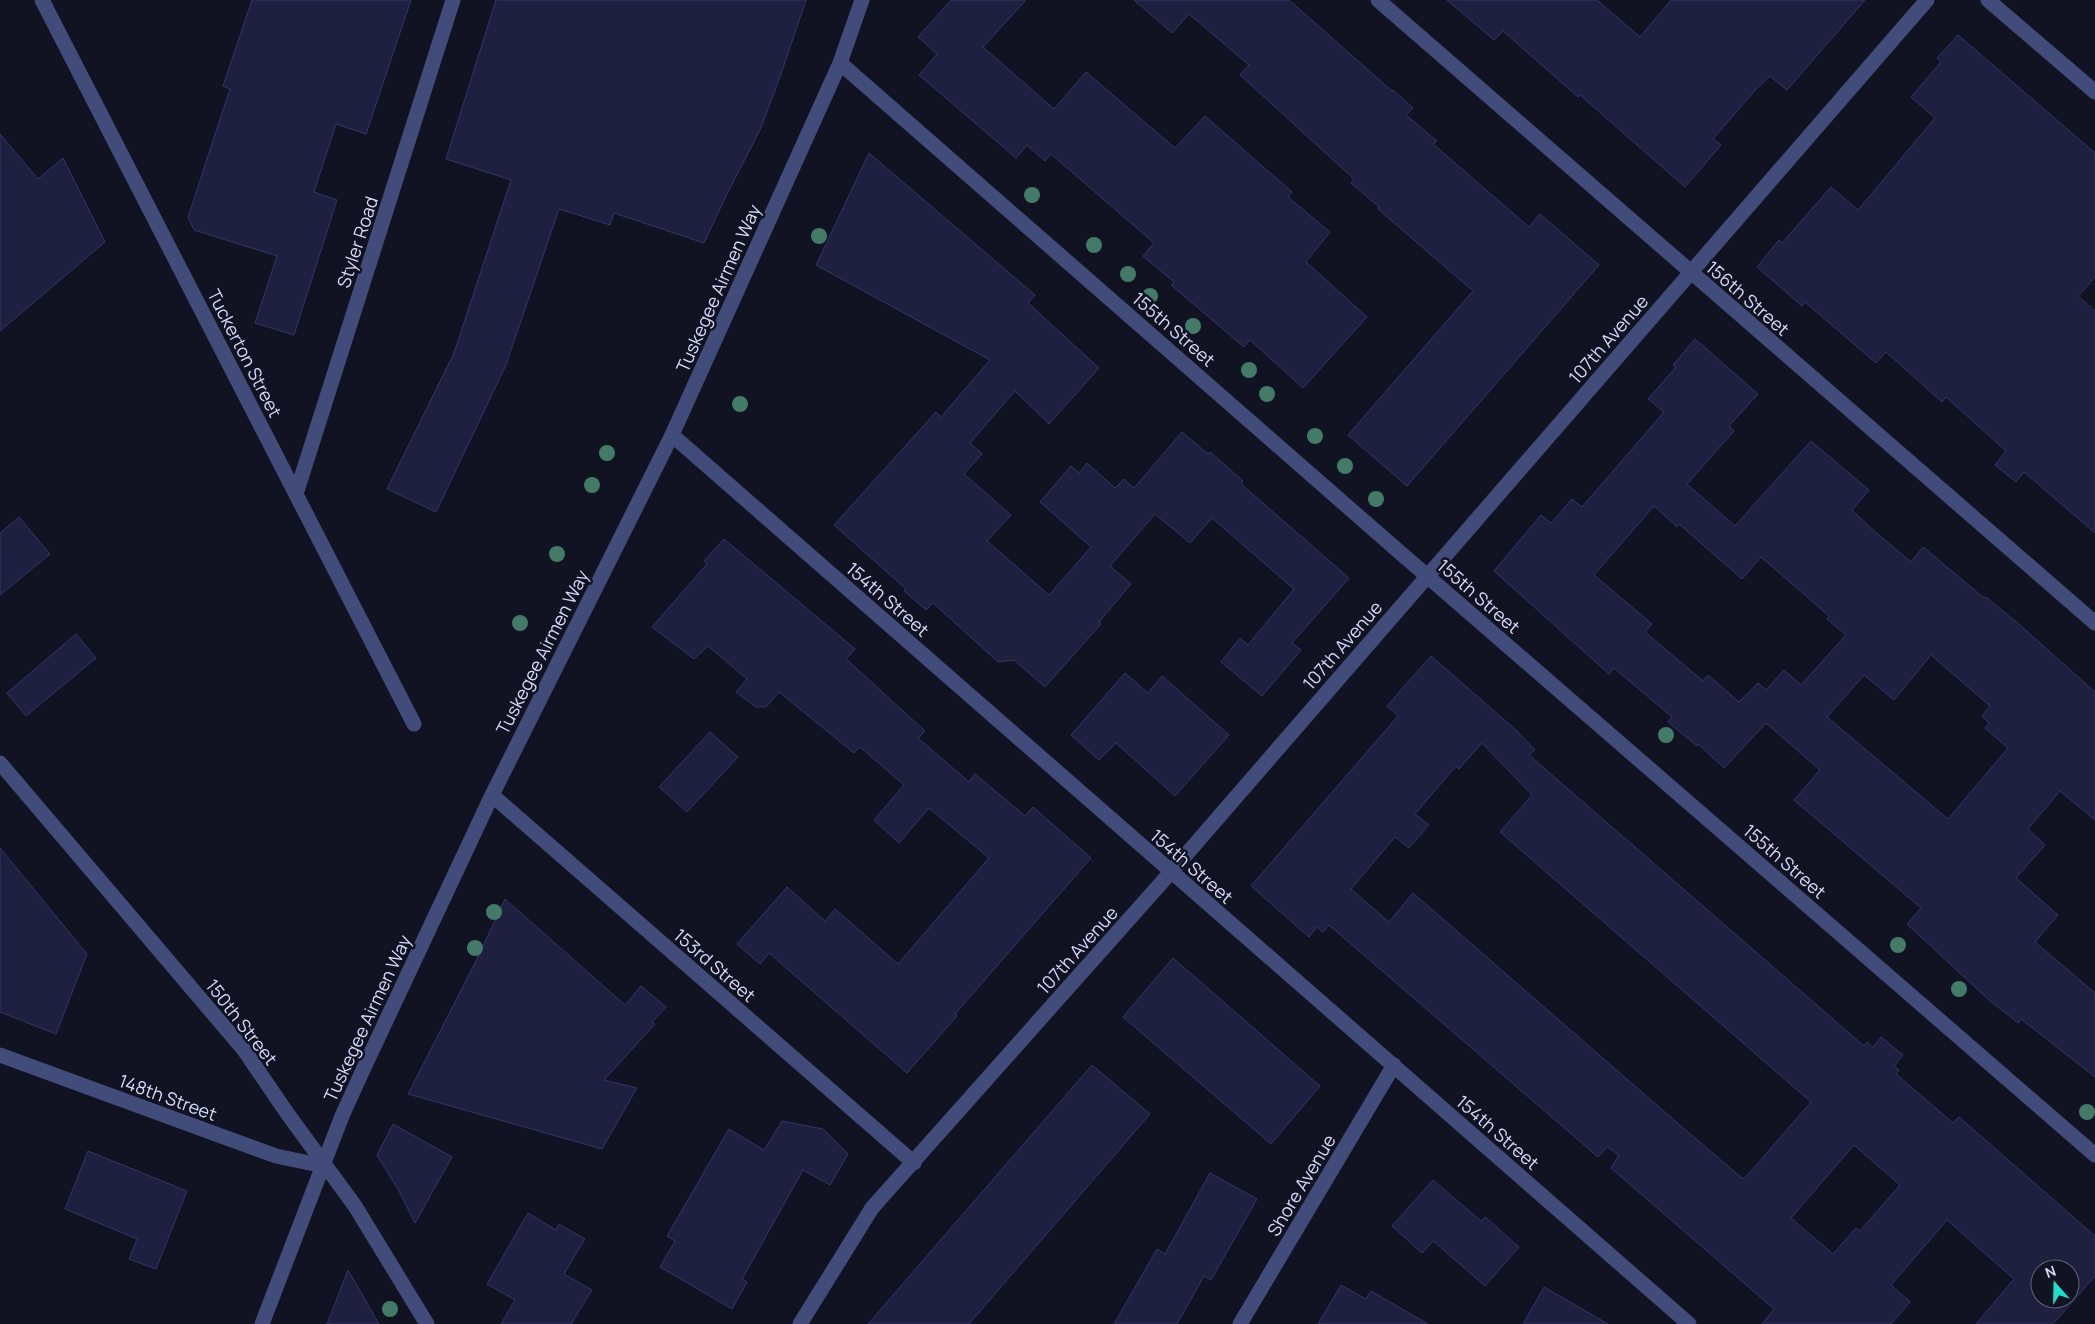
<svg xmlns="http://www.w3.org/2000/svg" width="2095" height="1324" font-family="Manrope,sans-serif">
	<rect width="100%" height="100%" fill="#111222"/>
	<g fill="#1f2040" stroke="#343569" fill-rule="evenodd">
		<polygon points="252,0 411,0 366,134 336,124 314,192 337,200 294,335 255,323 277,256 194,230 188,217 230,89 223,86"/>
		<polygon points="496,0 806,0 781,74 760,130 727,194 704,243 614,213 610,225 559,209 506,365 436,512 387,489 454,353 511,180 446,159"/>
		<polygon points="951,0 1026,0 983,47 1054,109 1086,72 1175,148 1205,116 1292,192 1288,197 1330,232 1306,262 1367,317 1303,388 1250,340 1244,347 1171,285 1174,282 1143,256 1154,243 1051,154 1045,161 1027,145 1016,158 919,75 937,54 918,37"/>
		<polygon points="1134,0 1289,0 1392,91 1393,90 1413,108 1406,115 1437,141 1433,144 1529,227 1540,214 1599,265 1407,486 1348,435 1473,291 1378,209 1379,207 1351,183 1354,179 1240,75 1249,65 1189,14 1172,33"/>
		<polygon points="1447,0 1597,0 1640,37 1671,0 1865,0 1787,90 1770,76 1757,88 1713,139 1721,145 1685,187 1580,95 1578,97 1503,31 1494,40"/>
		<polygon points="1958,35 2095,153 2095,277 2078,296 2095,311 2095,533 2024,472 2016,482 1995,465 2006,451 1946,397 1942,402 1886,352 1876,363 1805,302 1802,306 1757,267 1779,240 1782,243 1831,187 1858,210 1935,118 1911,97 1941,62 1937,58"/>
		<polygon points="0,134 38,179 63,158 105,242 0,331"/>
		<polygon points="869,153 1035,295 1028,303 1099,368 1049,424 1015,391 970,443 982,454 964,474 1011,515 987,541 1049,595 1091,547 1040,502 1071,466 1079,473 1087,463 1115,488 1124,479 1134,488 1182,432 1208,454 1210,452 1243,481 1241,484 1349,578 1292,643 1301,650 1262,696 1221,662 1240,638 1248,645 1294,589 1212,518 1190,543 1155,514 1110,566 1131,584 1099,622 1101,624 1045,687 1014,660 998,662 933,603 926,610 904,591 906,589 834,525 936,412 941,417 990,360 816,265"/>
		<path d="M1695 339 1758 394 1729 426 1734 431 1687 484 1735 526 1811 441 1869 490 1852 510 1872 529 1911 562 1923 547 1984 598 1986 597 2021 626 2095 692V820L2060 791 2028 829 2045 845 2016 878 2058 915 2035 942 2095 993V1077L2021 1019 2018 1023 1989 1000 1907 924 1921 908 1794 800 1820 770 1766 723 1724 768 1698 744 1697 746 1668 722 1672 717 1614 668 1609 674 1494 571 1541 515 1551 523 1572 499 1582 507 1664 412 1648 399 1676 367 1673 365ZM1654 506 1677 527 1679 524 1742 579 1761 557 1829 616 1827 619 1846 635 1801 685 1784 670 1766 690 1758 683 1739 702 1708 675 1703 681 1645 632 1652 624 1594 575ZM1931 655 1990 706 1982 716 1989 723 1985 728 2008 748 1948 819 1827 717 1864 675 1894 700Z"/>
		<polygon points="19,517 50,554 0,595 0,533"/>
		<polygon points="724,539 855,649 846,659 925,731 918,738 969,782 975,774 1025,816 1033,807 1091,858 955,1014 957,1016 907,1073 769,953 760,964 737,944 787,887 825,921 835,909 898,964 989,858 929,808 899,843 874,820 904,785 860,747 854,753 779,692 766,707 756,707 736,692 747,679 708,646 694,659 652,627 707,564 704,561"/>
		<polygon points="76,634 96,658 26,716 7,693"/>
		<path d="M1431 656 1516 730 1535 750 1529 755 1864 1046 1867 1042 1873 1047 1881 1037 1903 1055 1894 1066 1899 1070 1896 1074 1953 1123 1959 1117 2095 1236V1276L2053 1324H1976L2014 1279 1947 1220 1891 1285 1910 1302 1891 1324H1762L1774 1309 1611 1168 1619 1155 1607 1147 1598 1157 1329 925 1323 932 1317 927 1309 937 1251 886 1398 716 1387 706ZM1482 743 1532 795 1500 832 1811 1102 1745 1178H1742L1682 1127 1413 893 1389 922 1351 889 1395 837 1409 848 1429 825 1415 814 1456 766 1459 769ZM1854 1145 1900 1185 1860 1231 1856 1228 1833 1254 1791 1218ZM2040 1269H2070V1299H2040Z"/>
		<polygon points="1125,673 1148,693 1162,676 1229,735 1175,796 1116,743 1099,760 1071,735"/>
		<polygon points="710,732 738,757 687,812 659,787"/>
		<polygon points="0,848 87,954 56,1034 0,1012"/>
		<polygon points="505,899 625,1005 641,986 666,1007 652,1022 655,1024 604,1080 637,1088 602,1149 408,1094 476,961"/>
		<polygon points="1173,958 1320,1086 1271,1144 1123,1017"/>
		<polygon points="1092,1065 1150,1114 969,1324 868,1324"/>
		<polygon points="782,1121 823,1129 848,1154 830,1185 803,1170 742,1279 747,1282 732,1309 660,1267 675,1241 667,1236 729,1129 764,1150"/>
		<polygon points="393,1124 452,1157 415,1223 399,1191 377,1155"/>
		<polygon points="88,1151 187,1191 156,1269 129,1259 137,1239 65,1209"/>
		<polygon points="1210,1173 1257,1199 1211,1280 1204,1276 1177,1324 1114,1324 1157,1249 1165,1254"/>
		<polygon points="1433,1180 1481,1221 1485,1217 1519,1247 1485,1286 1433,1241 1422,1253 1392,1226"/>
		<polygon points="528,1213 556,1230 559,1224 585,1239 564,1274 592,1290 571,1324 501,1324 515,1300 487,1284"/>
		<polygon points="348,1270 379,1324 327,1324"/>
		<polygon points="1341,1285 1366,1299 1371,1291 1428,1324 1318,1324"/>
		<polygon points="1544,1287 1608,1324 1523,1324"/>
	</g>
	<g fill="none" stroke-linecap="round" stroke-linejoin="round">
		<g stroke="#424c7b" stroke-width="15">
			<polyline points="42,0 414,724"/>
			<polyline points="1378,0 2095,623"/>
			<polyline points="1988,0 2095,92"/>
			<polyline points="840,63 1396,549 2095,1155"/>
			<polyline points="672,435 1689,1324"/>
			<polyline points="296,494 453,0"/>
			<polyline points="0,763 244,1050 287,1113 355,1206 427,1324"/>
			<polyline points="492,795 914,1163"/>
			<polyline points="0,1055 276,1156 324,1166"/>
			<polyline points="262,1324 342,1116 362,1072 492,795 672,435 840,63 862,0"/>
			<polyline points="800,1324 872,1208 1171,872 1927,0"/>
			<polyline points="1240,1324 1394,1065"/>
		</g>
	</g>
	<g fill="#437a68">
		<circle cx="1032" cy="195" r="8"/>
		<circle cx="819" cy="236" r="8"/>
		<circle cx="1094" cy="245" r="8"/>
		<circle cx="1128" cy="274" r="8"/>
		<circle cx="1150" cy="296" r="8"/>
		<circle cx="1193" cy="326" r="8"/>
		<circle cx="1249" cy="370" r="8"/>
		<circle cx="1267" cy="394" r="8"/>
		<circle cx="740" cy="404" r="8"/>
		<circle cx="1315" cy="436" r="8"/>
		<circle cx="607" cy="453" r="8"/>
		<circle cx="1345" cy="466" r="8"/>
		<circle cx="592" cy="485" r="8"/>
		<circle cx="1376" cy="499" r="8"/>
		<circle cx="557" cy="554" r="8"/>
		<circle cx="520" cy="623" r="8"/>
		<circle cx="1666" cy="735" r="8"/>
		<circle cx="494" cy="912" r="8"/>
		<circle cx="1898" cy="945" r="8"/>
		<circle cx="475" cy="948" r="8"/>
		<circle cx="1959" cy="989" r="8"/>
		<circle cx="2087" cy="1112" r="8"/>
		<circle cx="390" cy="1309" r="8"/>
	</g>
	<g text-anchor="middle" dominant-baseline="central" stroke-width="5" stroke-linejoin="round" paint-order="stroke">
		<g font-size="18" fill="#d7dafa" stroke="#111222">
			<text transform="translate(357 242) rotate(-72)">Styler Road</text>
			<text transform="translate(718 288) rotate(-66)">Tuskegee Airmen Way</text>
			<text transform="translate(1748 298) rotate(41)">156th Street</text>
			<text transform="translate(1174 329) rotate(41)">155th Street</text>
			<text transform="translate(1608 339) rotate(-49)">107th Avenue</text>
			<text transform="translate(245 353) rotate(63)">Tuckerton Street</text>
			<text transform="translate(1479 596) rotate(41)">155th Street</text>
			<text transform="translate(888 599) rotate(41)">154th Street</text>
			<text transform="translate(1342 645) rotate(-49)">107th Avenue</text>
			<text transform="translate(542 652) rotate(-63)">Tuskegee Airmen Way</text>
			<text transform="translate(1785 861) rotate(41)">155th Street</text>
			<text transform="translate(1192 866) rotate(41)">154th Street</text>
			<text transform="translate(1077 950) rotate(-48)">107th Avenue</text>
			<text transform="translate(715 965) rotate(41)">153rd Street</text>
			<text transform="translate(367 1018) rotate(-65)">Tuskegee Airmen Way</text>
			<text transform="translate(242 1022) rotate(52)">150th Street</text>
			<text transform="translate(168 1097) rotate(20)">148th Street</text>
			<text transform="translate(1498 1132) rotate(41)">154th Street</text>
			<text transform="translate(1301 1185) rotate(-59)">Shore Avenue</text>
		</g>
	</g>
	<g transform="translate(2055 1284) rotate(340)"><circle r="24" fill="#111222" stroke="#606278"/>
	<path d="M0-4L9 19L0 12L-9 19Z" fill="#1ddfc9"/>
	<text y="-8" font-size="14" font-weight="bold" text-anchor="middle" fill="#d7dafa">N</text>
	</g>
</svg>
